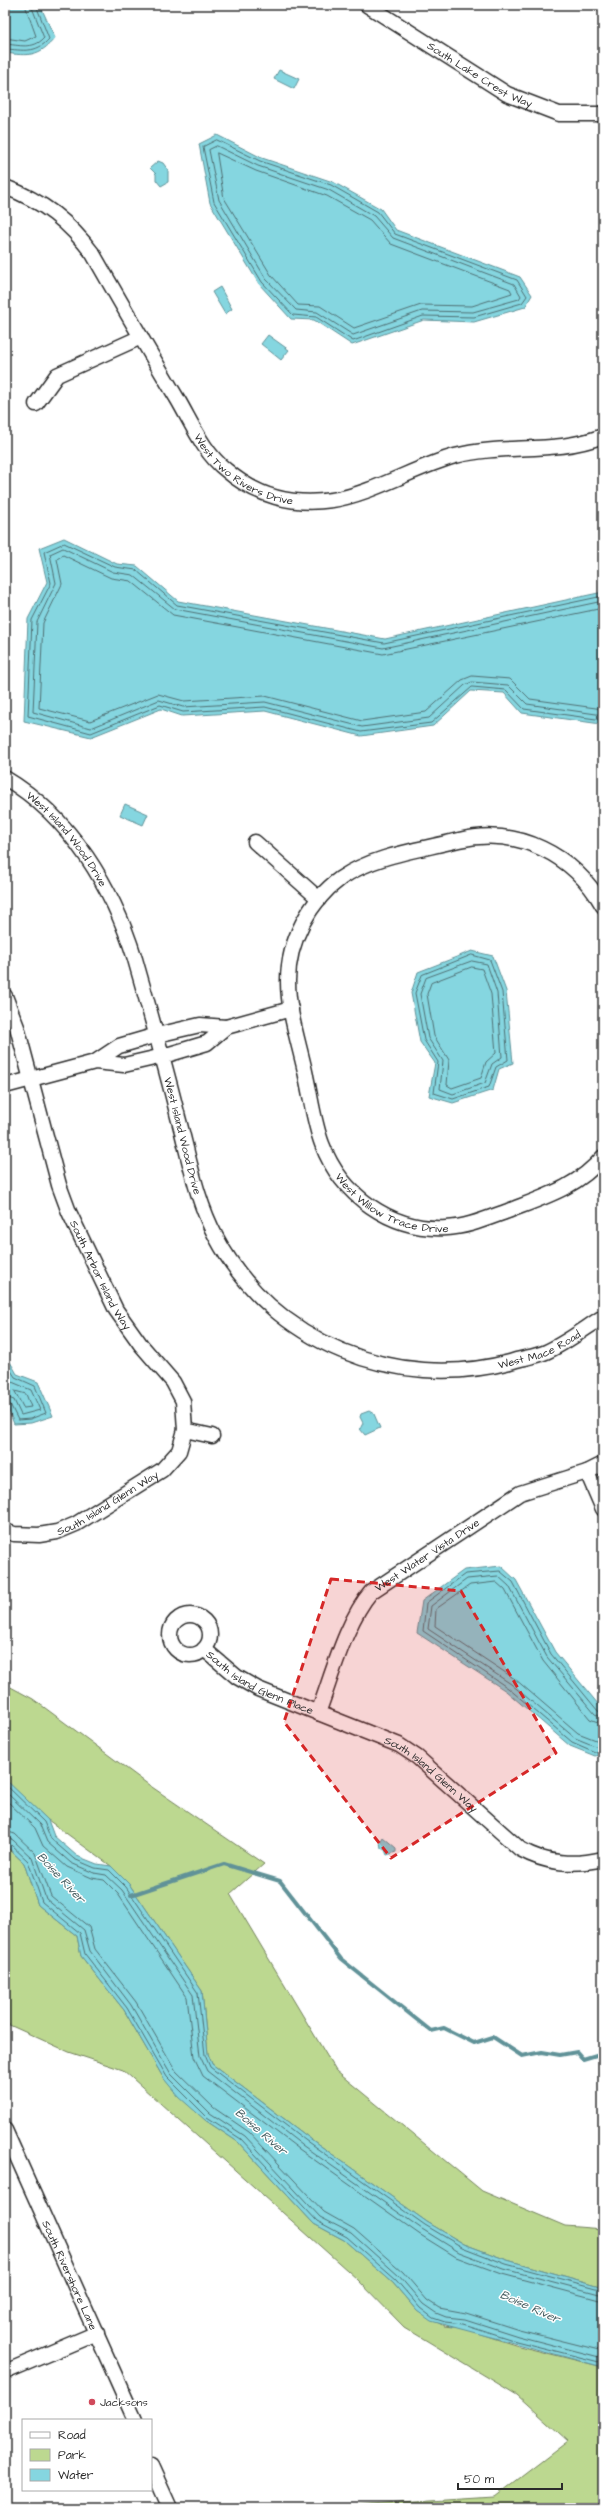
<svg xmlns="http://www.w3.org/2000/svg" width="608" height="2513" font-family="'Architects Daughter',sans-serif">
	<rect width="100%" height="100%" fill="#fff"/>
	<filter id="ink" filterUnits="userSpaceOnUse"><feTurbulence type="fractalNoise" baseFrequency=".025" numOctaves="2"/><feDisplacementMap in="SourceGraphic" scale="8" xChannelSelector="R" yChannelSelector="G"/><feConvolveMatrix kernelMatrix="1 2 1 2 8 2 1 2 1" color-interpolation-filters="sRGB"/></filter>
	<g filter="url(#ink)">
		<g fill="#bcd890" stroke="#74825e">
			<polygon points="5,1684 33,1699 149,1785 264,1864 230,1894 336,2071 482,2191 565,2226 603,2229 603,2287 507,2260 464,2244 427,2222 308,2137 212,2064 208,2054 202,1991 129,1884 111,1866 48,1820 5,1780"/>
			<polygon points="5,1845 24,1863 38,1905 77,1936 81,1956 124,2010 164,2079 205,2120 238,2142 314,2224 344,2240 393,2283 417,2311 444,2326 462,2328 515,2345 603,2367 603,2508 321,2508 495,2497 568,2441 517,2395 404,2327 357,2279 123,2070 69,2052 5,2023"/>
		</g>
		<g fill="#85d6e0" stroke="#619298">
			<path d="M5 5H40L55 38C39 57 28 56 5 53Z"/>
			<polygon points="279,70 299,79 294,89 274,79"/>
			<polygon points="217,135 262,158 333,182 381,209 396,230 520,277 532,295 525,307 474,322 424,320 352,345 314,320 291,319 259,284 210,203 199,144"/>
			<polygon points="158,161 163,163 168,170 168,182 161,186 156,180 156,174 150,168"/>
			<polygon points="220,287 232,309 225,314 212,292"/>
			<polygon points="268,335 289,350 281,360 261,344"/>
			<polygon points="64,538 117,564 137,566 178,601 385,639 603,592 603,723 601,724 522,713 504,693 471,691 433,726 361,736 265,711 182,716 161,709 91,737 24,721 28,619 47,582 39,548"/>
			<polygon points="125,804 148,814 143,825 120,815"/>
			<polygon points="472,951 493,956 506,991 513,1063 499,1069 493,1090 453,1103 429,1096 435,1063 420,1042 411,993 418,972"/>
			<polygon points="5,1353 17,1374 38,1382 53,1416 31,1423 14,1424 5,1401"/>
			<polygon points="369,1411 374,1414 380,1428 365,1435 360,1429 363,1423 360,1417 361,1414"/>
			<polygon points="501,1566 516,1580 555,1652 603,1710 603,1754 595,1756 570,1746 506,1691 417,1633 422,1601 464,1570"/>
			<polygon points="5,1779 48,1820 54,1836 77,1856 97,1864 111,1866 129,1884 202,1991 208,2054 212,2064 308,2137 427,2222 464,2244 507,2260 603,2287 603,2367 431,2321 417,2311 393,2283 344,2240 314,2224 238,2142 205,2120 179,2097 164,2079 124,2010 81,1956 77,1936 38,1905 24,1863 5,1845"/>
			<polygon points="383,1837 396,1848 396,1852 387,1855 385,1850 381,1848 380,1842"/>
		</g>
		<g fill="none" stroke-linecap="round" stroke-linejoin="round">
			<g stroke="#4f6f73" stroke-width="1">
				<polyline points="5,38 25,41 36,36 25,5"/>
				<path d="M5 44C19 45 33 50 44 38L31 5"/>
				<path d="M5 49C23 50 36 54 49 39L36 5"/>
				<polygon points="217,140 260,161 331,185 378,212 395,234 517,280 527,296 522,303 474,317 423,316 353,341 316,317 293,315 262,282 214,202 203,147"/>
				<polygon points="217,146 258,166 329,190 374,216 393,238 514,284 521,296 519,299 473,312 422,311 353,335 317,312 296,310 266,279 219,200 209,150"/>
				<polygon points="217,153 256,171 327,196 370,220 391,244 510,289 512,293 472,306 421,305 354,328 320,306 298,305 271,275 224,198"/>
				<polyline points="603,596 384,643 177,605 136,570 115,567 64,543 44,552 51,583 32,620 28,716 91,733 160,705 183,712 265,707 361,732 431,723 472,687 506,690 524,709 603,720"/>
				<polyline points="603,601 383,648 175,609 133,575 113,572 63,548 50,554 56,583 37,622 33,712 91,728 159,700 183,707 265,702 362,727 429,718 465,685 472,682 508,685 527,704 603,715"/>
				<polyline points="603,608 383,654 173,615 131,581 111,578 63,555 57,559 62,584 43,623 39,708 90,721 158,694 184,701 265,696 362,721 426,712 462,680 472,676 510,679 530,699 603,709"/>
				<polygon points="472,955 490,960 502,992 508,1060 496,1067 489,1087 453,1099 434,1093 438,1062 424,1040 415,993 422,975"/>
				<polygon points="472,961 487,964 497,993 502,1057 492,1064 485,1083 453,1094 440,1089 443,1061 428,1038 420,994 426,978"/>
				<polygon points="472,967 482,969 491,994 496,1053 486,1062 481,1078 452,1088 447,1085 449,1060 434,1036 427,994 431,983"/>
				<polyline points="5,1361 15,1377 35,1386 46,1413 30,1419 18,1420 10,1404 5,1402"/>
				<polyline points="5,1371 12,1382 31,1390 40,1410 21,1415 14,1400 5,1397"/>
				<polygon points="15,1391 26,1394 31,1407 24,1408"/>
				<polyline points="603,1713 598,1711 551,1654 513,1582 500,1571 465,1574 426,1603 423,1631 508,1688 572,1742 595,1752 603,1751"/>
				<polyline points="603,1718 595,1714 547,1657 509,1586 498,1576 467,1579 431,1606 428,1629 511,1684 575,1738 595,1746 603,1745"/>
				<polyline points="603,1724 590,1719 543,1661 505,1590 496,1582 470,1585 436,1609 435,1626 515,1679 578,1733 596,1740 603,1739"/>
				<polyline points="5,1784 44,1822 51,1839 74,1859 95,1868 109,1870 126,1887 198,1993 205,2055 210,2067 305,2140 425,2225 462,2247 506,2264 603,2290"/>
				<polyline points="5,1791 40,1825 47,1842 71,1863 94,1873 106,1875 122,1890 193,1995 200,2056 207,2071 302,2145 422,2229 459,2252 504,2269 603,2295"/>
				<polyline points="5,1799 35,1828 43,1846 67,1867 92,1878 104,1880 118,1894 187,1997 194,2057 203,2076 299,2149 419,2234 456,2257 502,2274 603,2301"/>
				<polyline points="5,1831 15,1834 35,1853 51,1896 89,1927 95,1949 136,2002 176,2071 214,2108 249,2132 324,2212 354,2229 403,2272 427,2300 439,2308 466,2313 519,2330 603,2351"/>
				<polyline points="5,1837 13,1840 32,1858 46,1899 84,1930 90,1951 131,2005 171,2074 210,2113 245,2136 320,2217 351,2233 399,2276 423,2304 436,2313 446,2317 465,2319 518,2336 603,2358"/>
				<polyline points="5,1842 9,1843 28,1861 42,1902 80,1933 85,1954 127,2008 167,2077 207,2117 241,2139 317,2221 347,2237 396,2280 420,2308 433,2318 445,2322 463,2324 516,2341 603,2363"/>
			</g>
			<polyline stroke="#619298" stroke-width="4" points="131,1895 224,1864 280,1881 341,1959 431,2031 444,2028 474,2043 493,2037 522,2056 542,2052 560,2055 577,2052 583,2059 603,2053"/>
			<defs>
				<g id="minor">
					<path id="s1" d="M367 5 507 94 559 114H603"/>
					<path id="s2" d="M5 187C43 201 69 222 93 254 121 303 149 352 178 400 192 424 204 453 226 470 256 496 293 506 332 500 372 494 415 467 455 456 505 443 554 455 603 436"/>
					<polyline points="36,404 57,375 141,337"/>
					<path id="s3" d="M5 778C71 817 113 888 135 959 150 1012 165 1064 178 1117 189 1157 196 1200 216 1237 272 1343 396 1392 510 1362 521 1358 535 1357 546 1352 566 1343 584 1329 603 1317"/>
					<polyline points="255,842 319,899"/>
					<path id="s4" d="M603 906C574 855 518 826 459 840 420 850 375 855 341 878 309 901 288 942 288 981 288 1013 300 1046 306 1076 311 1098 314 1123 322 1144 341 1195 391 1231 446 1228 468 1227 488 1218 508 1211 544 1197 578 1187 603 1157"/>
					<path id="s5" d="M5 996 17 1027 59 1185 69 1212 116 1310 141 1345 173 1382 183 1401 185 1430 212 1436"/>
					<polyline points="226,1027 291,1009"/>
					<polyline points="5,1086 95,1062 124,1065 163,1056 207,1043 226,1027 200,1025 157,1035 119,1046 95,1062"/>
					<polyline points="587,1472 603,1509"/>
					<path id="s6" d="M5 1531 14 1534 39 1535 57 1532 76 1524 162 1470 179 1451 185 1430"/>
					<circle cx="190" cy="1635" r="20"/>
					<path id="s7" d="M204 1649 237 1677 258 1689 399 1745 417 1757 520 1849C547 1864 573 1866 603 1859"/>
					<path id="s8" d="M318 1713C332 1676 346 1621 371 1592L520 1493 587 1472 603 1464"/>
					<path id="s9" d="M5 2130 135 2420"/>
					<polyline points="5,2372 97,2333"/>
					<polyline points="151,2466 170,2508"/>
				</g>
			</defs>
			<use href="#minor" stroke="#2b2b2b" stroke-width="17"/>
			<use href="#minor" stroke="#fff" stroke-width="14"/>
		</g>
	</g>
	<path fill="#d62828" fill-opacity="0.2" stroke="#d62828" stroke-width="3" stroke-dasharray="8 5" stroke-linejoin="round" d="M331 1579 461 1591 556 1753 391 1858 284 1722Z"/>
	<circle fill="#d1495b" stroke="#fff" stroke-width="1.5" cx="92" cy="2402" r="4"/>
	<g text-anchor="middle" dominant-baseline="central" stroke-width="3" stroke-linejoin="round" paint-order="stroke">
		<g font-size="11" fill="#2b2b2b" stroke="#fff">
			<text stroke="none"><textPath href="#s1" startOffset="133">South Lake Crest Way</textPath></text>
			<text stroke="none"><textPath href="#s2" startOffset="381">West Two Rivers Drive</textPath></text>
			<text stroke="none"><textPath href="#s3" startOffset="88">West Island Wood Drive</textPath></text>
			<text stroke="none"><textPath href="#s3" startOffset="411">West Island Wood Drive</textPath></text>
			<text stroke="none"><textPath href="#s4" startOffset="680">West Willow Trace Drive</textPath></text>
			<text stroke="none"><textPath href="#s5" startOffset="296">South Arbor Island Way</textPath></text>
			<text stroke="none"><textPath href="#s3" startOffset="894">West Mace Road</textPath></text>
			<text stroke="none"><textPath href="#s6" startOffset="111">South Island Glenn Way</textPath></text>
			<text stroke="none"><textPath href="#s8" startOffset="200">West Water Vista Drive</textPath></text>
			<text stroke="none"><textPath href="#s7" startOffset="66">South Island Glenn Place</textPath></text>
			<text stroke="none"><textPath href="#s7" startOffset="262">South Island Glenn Way</textPath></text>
			<text stroke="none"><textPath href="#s9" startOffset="159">South Rivershore Lane</textPath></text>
		</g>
		<g font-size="11" fill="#2b2b2b" stroke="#fff" text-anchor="start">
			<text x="100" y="2402">Jacksons</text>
		</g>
		<g font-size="12" font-style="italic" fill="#465e61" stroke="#fff">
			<text transform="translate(61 1878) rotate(47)">Boise River</text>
			<text transform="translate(261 2132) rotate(41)">Boise River</text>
			<text transform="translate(530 2307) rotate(24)">Boise River</text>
		</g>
	</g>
	<rect width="608" height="2513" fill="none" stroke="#fff" stroke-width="20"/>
	<rect x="10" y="10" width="588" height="2493" fill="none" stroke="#2b2b2b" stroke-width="1.5" filter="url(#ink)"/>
	<rect x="22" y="2419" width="130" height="72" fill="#ffffff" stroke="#aaaaaa"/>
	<rect x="30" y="2432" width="20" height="6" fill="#ffffff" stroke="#aaaaaa"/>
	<text x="58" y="2439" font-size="12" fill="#2b2b2b">Road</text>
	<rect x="30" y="2449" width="20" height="12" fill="#bcd890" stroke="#aaaaaa"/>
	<text x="58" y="2459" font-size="12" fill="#2b2b2b">Park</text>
	<rect x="30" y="2469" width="20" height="12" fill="#85d6e0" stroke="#aaaaaa"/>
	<text x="58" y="2479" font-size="12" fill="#2b2b2b">Water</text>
	<path d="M458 2483v6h104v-6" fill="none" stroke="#2b2b2b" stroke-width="2"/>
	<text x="464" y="2483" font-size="12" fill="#2b2b2b" stroke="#ffffff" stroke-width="3" paint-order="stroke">50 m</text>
</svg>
